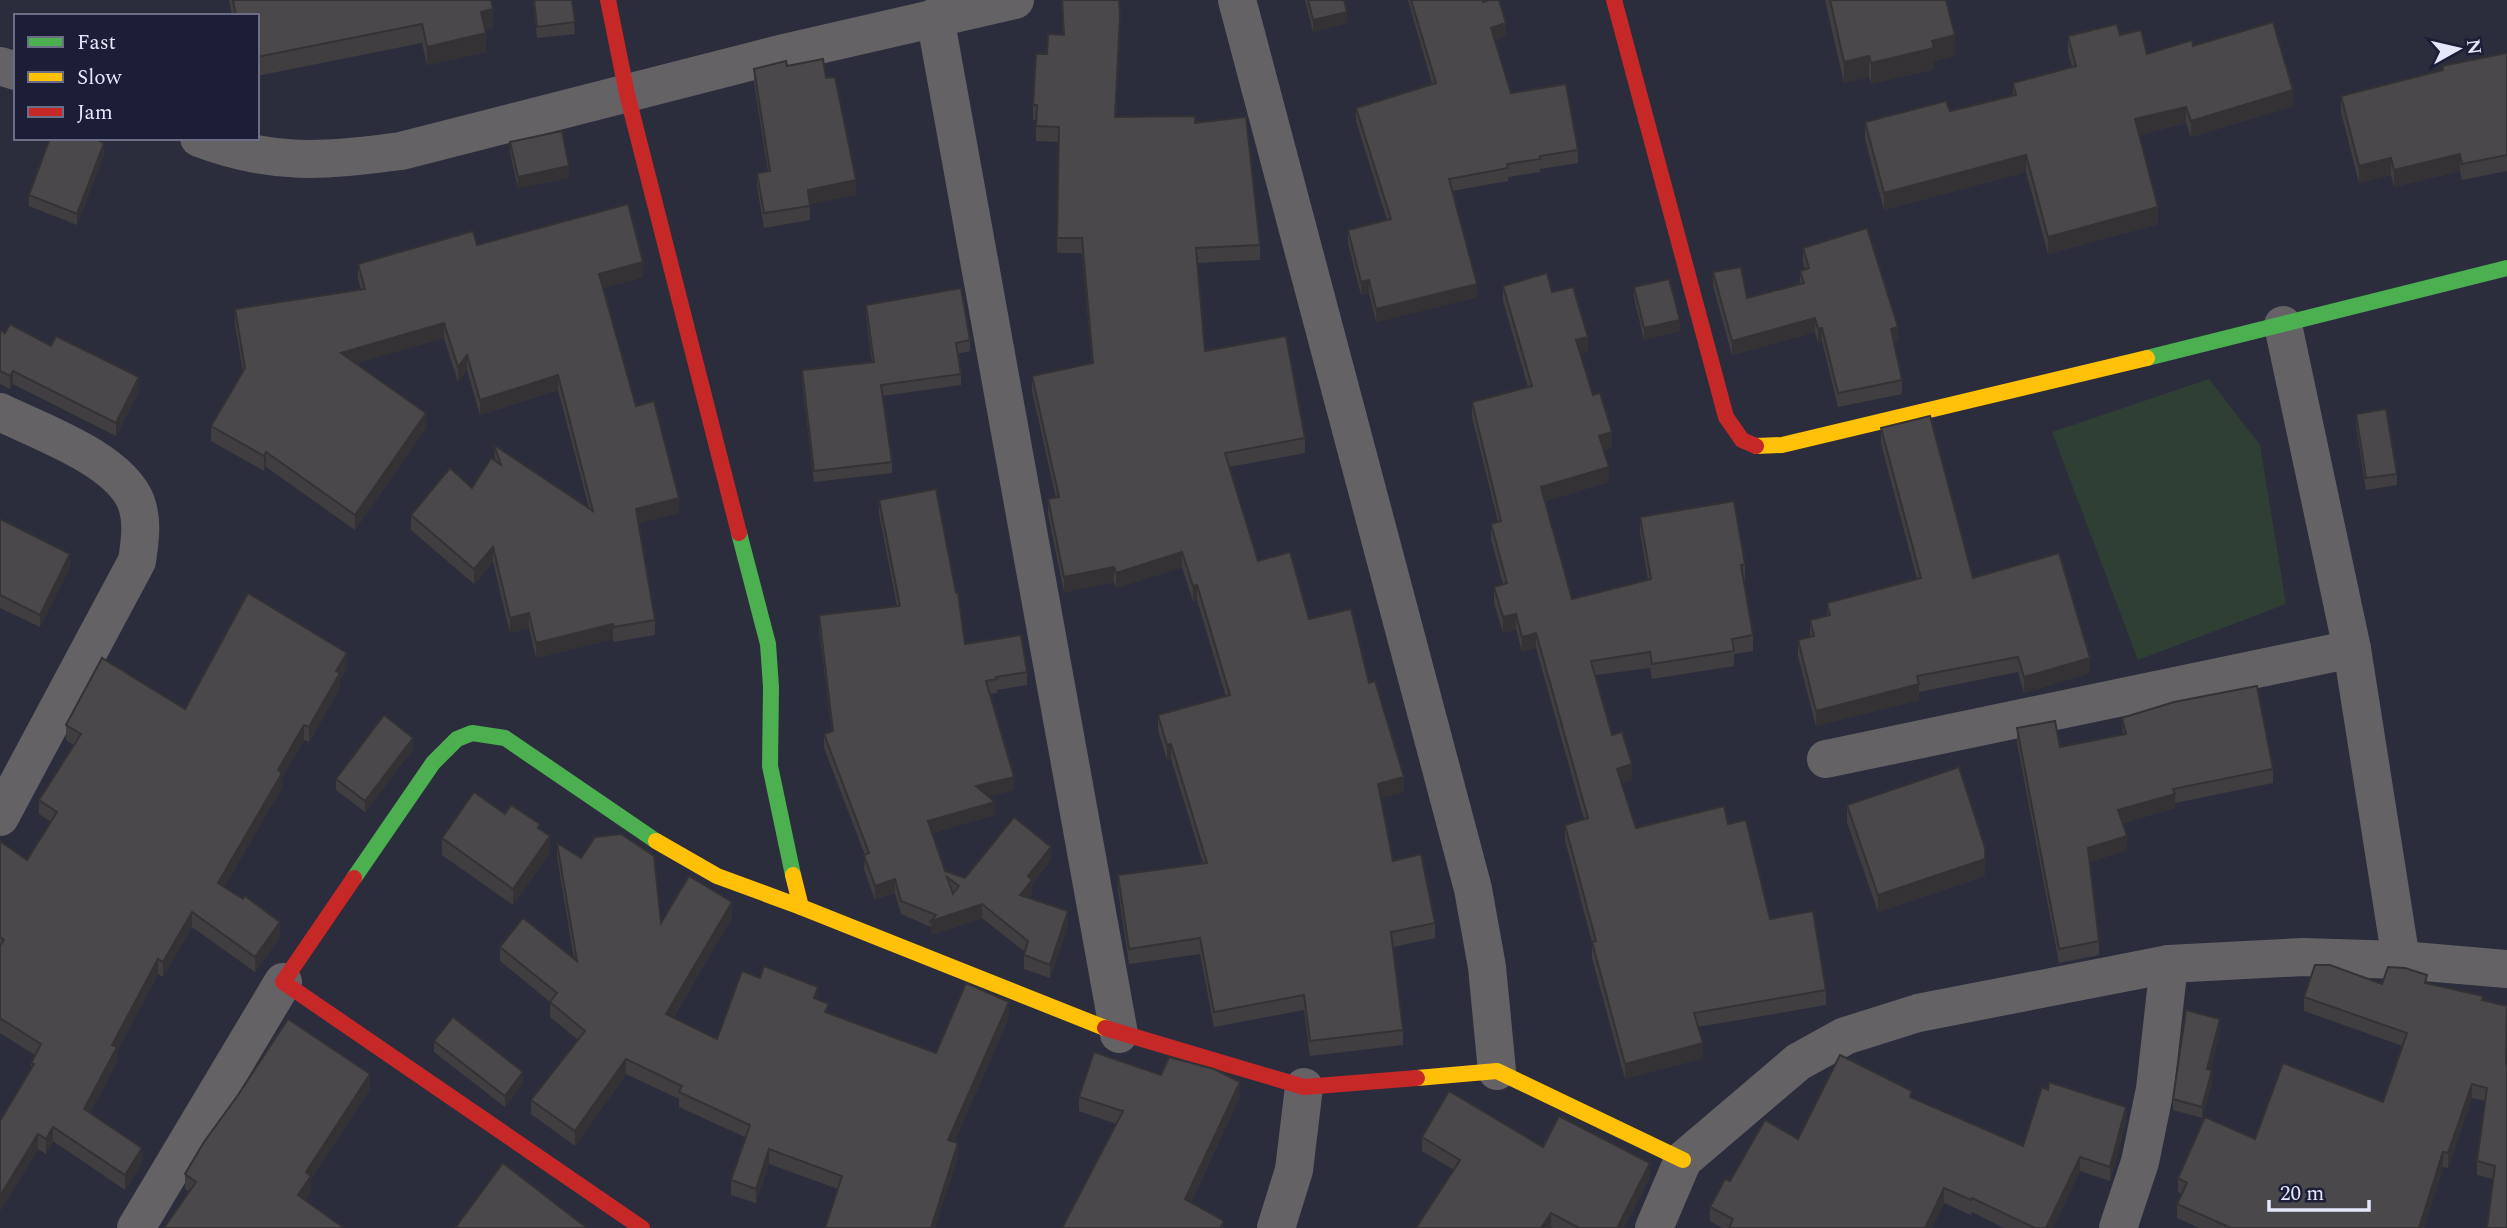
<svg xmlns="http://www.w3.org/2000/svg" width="2507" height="1228" font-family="Spectral,serif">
	<rect width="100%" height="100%" fill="#2c2d3c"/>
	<polygon fill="#2f3f34" points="2209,379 2260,445 2286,604 2138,660 2052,432"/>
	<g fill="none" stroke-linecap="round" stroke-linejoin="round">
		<g stroke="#656266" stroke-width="38">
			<polyline points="1237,0 1473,889 1487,967 1497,1071"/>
			<polyline points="935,17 1119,1034"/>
			<polyline points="0,66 16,71"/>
			<path d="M199 138C273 166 324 161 401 151L784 53 1015 0"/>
			<polyline points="2283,325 2352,649 2401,960"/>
			<path d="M0 412C41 432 119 459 136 502 143 521 140 541 137 561L0 817"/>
			<polyline points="1826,759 2352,649"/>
			<polyline points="136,1228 283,982"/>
			<polyline points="1276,1228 1294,1170 1304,1087"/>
			<polyline points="1654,1228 1683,1160 1798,1062 1845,1036 1918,1013 2169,964 2303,957 2401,960 2507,969"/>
			<polyline points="2118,1228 2140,1162 2155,1089 2169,964"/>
		</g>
		<g stroke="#4caf50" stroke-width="16">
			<polyline points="2147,358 2507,268"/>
			<polyline points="739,533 768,644 771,687 770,766 793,875"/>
			<polyline points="354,878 433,763 457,739 472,733 505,738 656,841"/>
		</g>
		<g stroke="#ffc107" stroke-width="16">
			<polyline points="1756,446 1782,445 2147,358"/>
			<polyline points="656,841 717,876 801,907"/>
			<polyline points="793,875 801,907 1105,1028"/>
			<polyline points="1417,1078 1497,1071 1683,1160"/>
		</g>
		<g stroke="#c62828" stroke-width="16">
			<polyline points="608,0 627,94 739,533"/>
			<polyline points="1614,0 1726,417 1742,440 1756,446"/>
			<polyline points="354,878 283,982 642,1228"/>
			<polyline points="1105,1028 1304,1087 1417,1078"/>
		</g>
	</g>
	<g fill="#403e40">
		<polygon points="229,0 491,0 493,28 485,30 486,52 427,65 422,43 257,76 257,16 232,16"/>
		<polygon points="533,0 572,0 575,34 537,38"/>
		<polygon points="1061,0 1120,32 1116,117 1195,123 1260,245 1260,260 1197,263 1205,351 1305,438 1305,453 1229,467 1258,561 1309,619 1369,683 1404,792 1381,798 1393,861 1435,923 1435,938 1393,947 1403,1030 1403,1045 1310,1056 1304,1010 1214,1027 1200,954 1129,964 1118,890 1118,875 1203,863 1171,759 1167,760 1158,730 1158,715 1226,697 1197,600 1193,601 1182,567 1116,588 1114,582 1064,592 1048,514 1048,499 1056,498 1032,391 1032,376 1092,363 1082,253 1057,253 1058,142 1036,141 1036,120 1033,120 1033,105 1047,54 1063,35"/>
		<polygon points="1305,0 1344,0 1347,23 1313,32"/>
		<polygon points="1408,0 1483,0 1506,36 1495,40 1511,93 1578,150 1578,163 1540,169 1540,172 1508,177 1508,181 1452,191 1477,297 1376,322 1369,293 1361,295 1348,243 1348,230 1387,220 1356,121 1356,108 1432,84"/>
		<polygon points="1825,0 1946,0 1955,56 1934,61 1934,69 1871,84 1869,77 1844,83"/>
		<polygon points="2120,35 2147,54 2193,46 2293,106 2191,137 2186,123 2139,135 2158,224 2048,254 2026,172 1884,210 1865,139 1865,122 1950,111 2013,96 2013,83 2072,67 2068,52 2068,36"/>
		<polygon points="2507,53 2507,171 2462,180 2460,171 2394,187 2391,175 2359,183 2341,112 2341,96 2442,71 2442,66"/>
		<polygon points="787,66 826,78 856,195 810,204 810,220 764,228 757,187 757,173 768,171 754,83 754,69"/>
		<polygon points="510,142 569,178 518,188 510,153"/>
		<polygon points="104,154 77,225 29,206 29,195"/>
		<polygon points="477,245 643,277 603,288 636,406 679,513 639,523 655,620 655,635 614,642 613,639 536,658 529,628 510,633 493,562 474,584 411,530 411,515 472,488 495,461 494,445 589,508 558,390 480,415 467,370 458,382 444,338 356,363 426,428 355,530 266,467 264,471 211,441 211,426 243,372 235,324 235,309 361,290 358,279 358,264"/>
		<polygon points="1803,248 1898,341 1894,342 1902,380 1902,394 1838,407 1822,341 1818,343 1815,332 1732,355 1713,286 1713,272 1747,298 1800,284 1800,271 1805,270 1803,262"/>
		<polygon points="1503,286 1552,292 1588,352 1580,354 1593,395 1612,448 1604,450 1609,482 1545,501 1572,599 1648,580 1640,532 1640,517 1745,564 1745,580 1744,580 1753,635 1753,651 1734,654 1734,666 1652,679 1650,668 1596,675 1612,735 1632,780 1622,783 1636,828 1728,824 1770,919 1826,990 1826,1005 1698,1027 1703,1058 1625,1079 1592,958 1592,942 1565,840 1565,825 1584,819 1536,648 1522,652 1516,629 1503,633 1494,603 1494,587 1503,584 1491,539 1491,524 1498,522 1472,417 1472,402 1528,387 1503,301"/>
		<polygon points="1634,287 1680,331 1644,340 1634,298"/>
		<polygon points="866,305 970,340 970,351 957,354 961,374 961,385 882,396 892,462 892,473 814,482 802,381 802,370 872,362 866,316"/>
		<polygon points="0,330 5,333 51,346 139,390 116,436 13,384 10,389 0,384"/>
		<polygon points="2356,414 2397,474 2397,485 2366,490 2356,425"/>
		<polygon points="1881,428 1973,578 2090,673 2024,693 2018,672 1919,692 1919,700 1816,726 1798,656 1798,640 1810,637 1810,620 1827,616 1827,603 1917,579 1881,444"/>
		<polygon points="879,500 965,644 1027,672 1027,685 997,690 997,693 990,694 1014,790 989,796 995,815 932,833 945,871 965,878 1051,860 1032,884 1032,894 1029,898 1068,925 1050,978 1024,969 1024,955 1025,952 982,918 931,935 931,927 901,914 895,893 875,900 864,869 865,855 824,748 824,734 832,731 819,629 819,615 897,606 879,514"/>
		<polygon points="0,519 70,567 40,627 0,608"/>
		<polygon points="347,668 340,679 340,688 309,742 304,740 282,778 282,788 224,887 280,937 255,972 192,927 163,977 158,974 117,1051 117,1062 90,1113 142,1163 125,1190 53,1141 46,1154 38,1149 0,1211 0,1121 31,1070 31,1063 35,1055 0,1033 0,841 27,860 51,822 39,814 39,800 74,745 66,740 66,725 185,709"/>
		<polygon points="2122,718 2273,769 2273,783 2175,803 2175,808 2123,823 2127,850 2090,862 2099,941 2099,955 2059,963 2017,743 2017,728 2060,747 2123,735"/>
		<polygon points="413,749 365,812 336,790 336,779"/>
		<polygon points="1847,805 1985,876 1878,912 1847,822"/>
		<polygon points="505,814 540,829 550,852 513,905 442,855 442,838"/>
		<polygon points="557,843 661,923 732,917 673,1018 717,1039 818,1000 829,1013 936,1053 1009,1017 954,1142 958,1158 838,1189 769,1164 756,1203 731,1195 731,1180 745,1137 679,1107 679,1099 626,1074 575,1146 531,1114 531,1100 578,1040 550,1017 550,1002 500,961 500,947 574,959 557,857"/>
		<polygon points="2427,983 2483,1000 2507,1228 2493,1179 2477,1175 2477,1161 2485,1101 2472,1098 2448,1168 2443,1167 2424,1228 2199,1228 2177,1218 2177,1204 2181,1194 2178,1192 2178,1178 2255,1139 2383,1102 2403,1046 2304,1011 2304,997 2382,984"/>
		<polygon points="2220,1031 2210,1070 2212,1082 2202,1118 2173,1110 2173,1099"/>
		<polygon points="434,1041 523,1083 505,1107 434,1052"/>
		<polygon points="1161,1075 1240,1096 1191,1202 1224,1228 1062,1228 1116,1124 1079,1111 1079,1097"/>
		<polygon points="370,1089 311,1179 311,1192 305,1200 189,1192 185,1189 185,1174"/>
		<polygon points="1912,1098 2023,1146 2126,1122 2110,1181 2080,1171 2053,1228 2004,1228 1972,1212 1971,1215 1944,1203 1932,1228 1722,1228 1710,1221 1710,1207 1730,1181 1798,1139"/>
		<polygon points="1422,1137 1543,1147 1650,1177 1624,1228 1553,1228 1422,1151"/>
	</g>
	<g fill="#343234">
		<polygon points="493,9 493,28 481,31 481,12"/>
		<polygon points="1347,12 1347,23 1313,32 1313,20"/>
		<polygon points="1506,23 1506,36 1491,41 1491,28"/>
		<polygon points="486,33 486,52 427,65 427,47"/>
		<polygon points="1955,35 1955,56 1934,61 1934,69 1871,84 1871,63 1932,41"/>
		<polygon points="1869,56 1869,77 1844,83 1844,62"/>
		<polygon points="2293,90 2293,106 2191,137 2191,121"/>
		<polygon points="2186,107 2186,123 2135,136 2135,119"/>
		<polygon points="104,143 104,154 77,225 77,214"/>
		<polygon points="2460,154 2460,171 2394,187 2394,170"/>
		<polygon points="2026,155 2026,172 1884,210 1884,193"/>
		<polygon points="2391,158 2391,175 2359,183 2359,166"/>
		<polygon points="569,166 569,178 518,188 518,177"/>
		<polygon points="856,180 856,195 808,205 808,190"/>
		<polygon points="2158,207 2158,224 2048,254 2048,237"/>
		<polygon points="643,262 643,277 599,289 599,274"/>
		<polygon points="1369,280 1369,293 1361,295 1361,282"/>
		<polygon points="1477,284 1477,297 1376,322 1376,309"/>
		<polygon points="1815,318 1815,332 1732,355 1732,341"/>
		<polygon points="1680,320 1680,331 1644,340 1644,328"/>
		<polygon points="444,323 444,338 341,368 341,353"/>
		<polygon points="1898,327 1898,341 1891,343 1891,329"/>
		<polygon points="1822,328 1822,341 1818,343 1818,329"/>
		<polygon points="1588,337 1588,352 1576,355 1576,340"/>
		<polygon points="467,355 467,370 458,382 458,367"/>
		<polygon points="13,371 13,384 10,389 10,376"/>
		<polygon points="558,375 558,390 480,415 480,400"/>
		<polygon points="139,377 139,390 116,436 116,423"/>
		<polygon points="426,413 426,428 355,530 355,515"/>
		<polygon points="1612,432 1612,448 1599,452 1599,436"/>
		<polygon points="266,452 266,467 264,471 264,456"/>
		<polygon points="1609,467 1609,482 1541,502 1541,487"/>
		<polygon points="679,498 679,513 636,524 636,509"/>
		<polygon points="493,547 493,562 474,584 474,569"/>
		<polygon points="1182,552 1182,567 1116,588 1116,573"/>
		<polygon points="70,554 70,567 40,627 40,615"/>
		<polygon points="1114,567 1114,582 1064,592 1064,577"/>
		<polygon points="1197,585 1197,600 1193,601 1193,586"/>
		<polygon points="529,613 529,628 510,633 510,618"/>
		<polygon points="1516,614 1516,629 1503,633 1503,617"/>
		<polygon points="613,624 613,639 536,658 536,643"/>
		<polygon points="1536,633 1536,648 1522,652 1522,637"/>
		<polygon points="347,653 347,668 340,679 340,688 309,742 309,727 336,671"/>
		<polygon points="2090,658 2090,673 2024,693 2024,677"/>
		<polygon points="1919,684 1919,700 1816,726 1816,711"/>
		<polygon points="304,725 304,740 282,778 282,788 218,898 218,883 278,770"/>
		<polygon points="413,738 413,749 365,812 365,801"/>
		<polygon points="1171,744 1171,759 1167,760 1167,745"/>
		<polygon points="1632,764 1632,780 1617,784 1617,769"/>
		<polygon points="1014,777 1014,790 976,800 976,786"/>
		<polygon points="1404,777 1404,792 1378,799 1378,784"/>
		<polygon points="2175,794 2175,808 2118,824 2118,810"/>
		<polygon points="995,802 995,815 928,834 928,821"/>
		<polygon points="550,836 550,852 513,905 513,889"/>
		<polygon points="2127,836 2127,850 2088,863 2088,848"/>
		<polygon points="1051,847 1051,860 1032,884 1032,894 1020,909 1020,895 1028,876"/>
		<polygon points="1985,859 1985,876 1878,912 1878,895"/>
		<polygon points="895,879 895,893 875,900 875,886"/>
		<polygon points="732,902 732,917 666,1029 666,1014"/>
		<polygon points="982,904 982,918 931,935 931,921"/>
		<polygon points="1068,911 1068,925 1050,978 1050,965"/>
		<polygon points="192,912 192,927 163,977 163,962"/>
		<polygon points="280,922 280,937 255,972 255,957"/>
		<polygon points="158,959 158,974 117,1051 117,1062 84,1124 84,1109 112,1045"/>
		<polygon points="818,987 818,1002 814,998"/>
		<polygon points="1009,1002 1009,1017 948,1155 948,1140"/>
		<polygon points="2220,1019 2220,1031 2207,1080 2207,1069"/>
		<polygon points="1703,1043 1703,1058 1625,1079 1625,1064"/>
		<polygon points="626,1059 626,1074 575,1146 575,1131"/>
		<polygon points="2212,1070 2212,1082 2202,1118 2202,1107"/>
		<polygon points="523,1072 523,1083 505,1107 505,1096"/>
		<polygon points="370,1074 370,1089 311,1179 311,1192 298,1210 298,1195 306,1172"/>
		<polygon points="1240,1082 1240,1096 1185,1214 1185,1199"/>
		<polygon points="2472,1084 2472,1098 2448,1168 2448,1153"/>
		<polygon points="2126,1107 2126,1122 2110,1181 2110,1167"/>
		<polygon points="53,1127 53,1141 46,1154 46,1139"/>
		<polygon points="38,1134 38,1149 0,1211 0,1196"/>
		<polygon points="958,1143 958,1158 935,1228 931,1228"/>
		<polygon points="142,1148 142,1163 125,1190 125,1175"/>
		<polygon points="769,1149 769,1164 756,1203 756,1189"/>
		<polygon points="2443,1152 2443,1167 2424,1228 2419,1228"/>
		<polygon points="2080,1157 2080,1171 2053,1228 2046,1228"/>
		<polygon points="1650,1163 1650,1177 1624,1228 1617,1228"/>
		<polygon points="1944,1188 1944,1203 1932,1228 1925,1228"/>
		<polygon points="1551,1213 1551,1227 1550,1228 1541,1228"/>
	</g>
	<g fill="#4b484b" stroke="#343234" stroke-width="2" fill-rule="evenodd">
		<polygon points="233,0 491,0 493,9 481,12 486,33 427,47 422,24 257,57 257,16 236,16"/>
		<polygon points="534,0 572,0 575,22 537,27"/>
		<polygon points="1062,0 1119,0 1120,17 1115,117 1195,116 1195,123 1246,117 1260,245 1196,248 1205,351 1286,336 1305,438 1225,453 1258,561 1290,552 1309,619 1351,609 1369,683 1375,681 1404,777 1378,784 1393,861 1421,854 1435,923 1391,932 1403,1030 1310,1041 1304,995 1214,1012 1200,938 1129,949 1118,875 1207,863 1171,744 1167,745 1158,715 1230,695 1197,585 1193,586 1182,552 1116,573 1114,567 1064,577 1048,499 1059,497 1032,376 1093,363 1082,238 1057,238 1059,127 1036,126 1037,105 1033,105 1036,54 1047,54 1048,34 1064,35"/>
		<polygon points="1308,0 1344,0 1347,12 1313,20"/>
		<polygon points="1411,0 1483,0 1483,2 1490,0 1499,0 1506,23 1491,28 1511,93 1566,84 1578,150 1540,156 1540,159 1507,164 1508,168 1449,179 1477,284 1376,309 1369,280 1361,282 1348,230 1391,219 1356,108 1436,83"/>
		<polygon points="1830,0 1946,0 1955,35 1932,41 1934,48 1871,63 1869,56 1844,62"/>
		<polygon points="2273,22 2293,90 2191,121 2186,107 2135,119 2158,207 2048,237 2026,155 1884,193 1865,122 1946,101 1950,111 2016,95 2013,83 2076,66 2068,36 2117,24 2120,35 2141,30 2147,54 2192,40 2193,46"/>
		<polygon points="2507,53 2507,155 2462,164 2460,154 2394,170 2391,158 2359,166 2341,96 2443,70 2442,66"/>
		<polygon points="823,59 826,78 835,77 856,180 808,190 810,206 764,213 757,173 770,171 754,69 786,61 787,66"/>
		<polygon points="562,131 569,166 518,177 510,142"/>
		<polygon points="50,138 93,138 104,143 77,214 29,195"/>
		<polygon points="628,204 643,262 599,274 636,406 654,401 679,498 636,509 655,620 614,627 613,624 536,643 529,613 510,618 493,547 474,569 411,515 450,468 472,488 491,458 501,465 494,445 593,511 558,375 480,400 467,355 458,367 444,323 341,353 426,413 355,515 266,452 264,456 211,426 245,368 235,309 365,289 358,264 473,231 477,245"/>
		<polygon points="1867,228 1898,327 1891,329 1902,380 1838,393 1822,328 1818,329 1815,318 1732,341 1713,272 1741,267 1747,298 1804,283 1800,271 1809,268 1803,248"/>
		<polygon points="1547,273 1552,292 1573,287 1588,337 1576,340 1593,395 1600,393 1612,432 1599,436 1609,467 1541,487 1572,599 1651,579 1640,517 1734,501 1745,564 1741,565 1753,635 1732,639 1734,651 1652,664 1650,652 1591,661 1612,735 1622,732 1632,764 1617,769 1636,828 1724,806 1728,824 1746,820 1770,919 1813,911 1826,990 1694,1013 1703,1043 1625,1064 1592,942 1596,941 1565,825 1588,818 1536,633 1522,637 1516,614 1503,617 1494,587 1507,583 1491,524 1501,521 1472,402 1532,386 1503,286"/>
		<polygon points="1669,279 1680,320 1644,328 1634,287"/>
		<polygon points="961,288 970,340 956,343 961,374 881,385 892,462 814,471 802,370 874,362 866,305"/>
		<polygon points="10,324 51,346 56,336 139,377 116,423 13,371 10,376 0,371 0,330 5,333"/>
		<polygon points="2386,409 2397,474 2366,478 2356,414"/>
		<polygon points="1930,416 1973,578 2059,553 2090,658 2024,677 2018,657 1917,676 1919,684 1816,711 1798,640 1814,636 1810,620 1830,615 1827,603 1921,578 1881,428"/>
		<path d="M936 489 956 593H958L965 644 1021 635 1027 672 996 677 997 679 986 681 1014 777 976 786 995 802 928 821 945 871 965 878 1014 817 1051 847 1028 876 1032 880 1020 895 1068 911 1050 965 1024 955 1028 941 982 904 931 921 936 915 901 901 895 879 875 886 864 855 869 853 824 734 833 731 819 615 900 606 879 500ZM947 877 959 886 953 894Z"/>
		<polygon points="0,519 70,554 40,615 0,595"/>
		<polygon points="248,593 347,653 336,671 340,673 309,727 304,725 278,770 282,773 218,883 243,899 245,896 280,922 255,957 192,912 163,962 158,959 112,1045 117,1047 84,1109 142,1148 125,1175 53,1127 46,1139 38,1134 0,1196 0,1121 34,1064 31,1063 41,1044 0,1018 0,946 4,940 0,937 0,841 27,860 57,812 39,800 81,734 66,725 102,658 185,709"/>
		<polygon points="2257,686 2273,769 2173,789 2175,794 2118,810 2127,836 2088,848 2099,941 2059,949 2017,728 2055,721 2060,747 2126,734 2122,718 2174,702"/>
		<polygon points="384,715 413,738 365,801 336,779"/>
		<polygon points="1959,767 1985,848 1985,859 1878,895 1847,805"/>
		<polygon points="474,792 505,814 511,805 540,824 538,828 550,836 513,889 442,838"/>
		<polygon points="621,834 654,856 661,923 689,876 732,902 666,1014 717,1039 742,971 760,978 764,966 818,987 814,998 829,1004 825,1012 936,1053 966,983 1009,1002 948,1140 958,1143 931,1228 825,1228 842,1176 769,1149 756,1189 731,1180 750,1125 679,1092 682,1086 626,1059 575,1131 531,1100 585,1031 550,1002 557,993 500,947 523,918 577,961 557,843 581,858 595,837"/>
		<polygon points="2315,965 2330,965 2382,984 2388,967 2405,968 2427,975 2425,983 2483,996 2482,1000 2507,1006 2506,1064 2507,1065 2507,1228 2487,1228 2495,1166 2477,1161 2487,1088 2472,1084 2448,1153 2443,1152 2419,1228 2231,1228 2177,1204 2187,1183 2178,1178 2205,1117 2255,1139 2283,1063 2383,1102 2407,1033 2304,997"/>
		<polygon points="2186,1010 2220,1019 2207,1069 2212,1070 2202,1107 2173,1099"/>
		<polygon points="453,1017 523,1072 505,1096 434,1041"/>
		<polygon points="288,1019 370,1074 306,1172 311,1176 298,1195 344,1228 164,1228 196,1182 185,1174 204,1142 238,1095"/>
		<polygon points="1094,1052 1161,1075 1169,1057 1214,1069 1240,1082 1185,1199 1224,1221 1220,1228 1062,1228 1123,1111 1079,1097"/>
		<polygon points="1840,1055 1912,1091 1910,1097 2023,1146 2042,1087 2048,1090 2049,1082 2126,1107 2110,1167 2080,1157 2046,1228 2035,1228 1972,1198 1971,1200 1944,1188 1925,1228 1729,1228 1733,1219 1710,1207 1725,1179 1730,1181 1765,1120 1798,1139"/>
		<polygon points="1449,1091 1543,1147 1559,1116 1650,1163 1617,1228 1579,1228 1551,1213 1541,1228 1416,1228 1460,1160 1422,1137"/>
		<polygon points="503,1163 587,1228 455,1228"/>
	</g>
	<rect x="14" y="14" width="245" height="126" fill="#1c1d37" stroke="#6c6e85" stroke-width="2"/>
	<rect x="28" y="37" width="35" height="10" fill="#4caf50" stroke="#6c6e85" stroke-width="2"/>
	<text x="77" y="49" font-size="21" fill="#e5e8fa">Fast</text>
	<rect x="28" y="72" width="35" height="10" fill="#ffc107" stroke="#6c6e85" stroke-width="2"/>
	<text x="77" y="84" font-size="21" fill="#e5e8fa">Slow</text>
	<rect x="28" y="107" width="35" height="10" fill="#c62828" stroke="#6c6e85" stroke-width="2"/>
	<text x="77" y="119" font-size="21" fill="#e5e8fa">Jam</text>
	<g transform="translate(2458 49) rotate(82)" stroke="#1c1d37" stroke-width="5" paint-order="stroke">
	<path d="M0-5L12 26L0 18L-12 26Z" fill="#e5e8fa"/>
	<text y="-10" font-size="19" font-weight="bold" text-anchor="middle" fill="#e5e8fa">N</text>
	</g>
	<path d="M2269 1200v10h100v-10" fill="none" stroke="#e5e8fa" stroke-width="3.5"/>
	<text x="2280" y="1200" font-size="21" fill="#e5e8fa" stroke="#1c1d37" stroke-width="5" paint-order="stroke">20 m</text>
</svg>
